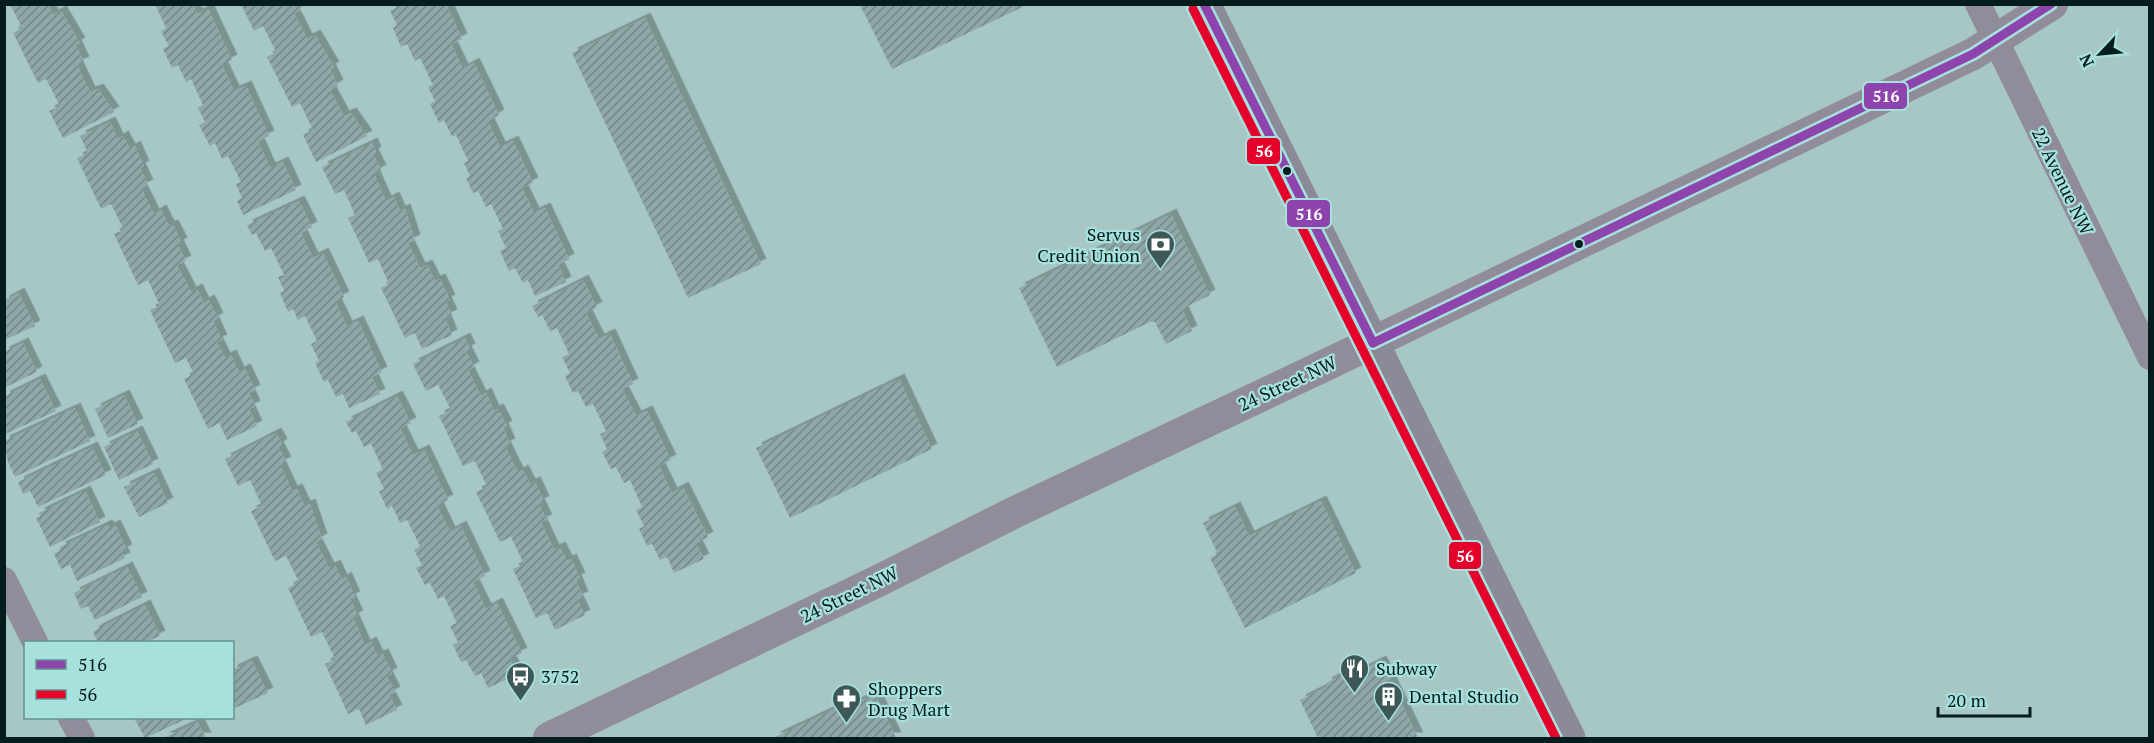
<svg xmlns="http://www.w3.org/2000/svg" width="2154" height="743" font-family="'PT Serif',serif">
	<defs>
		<pattern id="building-hatch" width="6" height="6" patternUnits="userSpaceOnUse" patternTransform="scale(1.5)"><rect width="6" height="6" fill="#8fa8a7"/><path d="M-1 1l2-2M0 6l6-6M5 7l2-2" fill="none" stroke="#738887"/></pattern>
		<filter id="shadow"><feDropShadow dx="5.5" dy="-5.5" stdDeviation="0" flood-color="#0004"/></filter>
	</defs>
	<rect width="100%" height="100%" fill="#a7c7c5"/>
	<g fill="url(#building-hatch)" filter="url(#shadow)">
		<polygon points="10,4 48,4 53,15 61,11 80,43 76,45 84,62 77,65 90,92 98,89 114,112 63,138 49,111 60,106 46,79 38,83 13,33 22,28"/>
		<polygon points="155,4 193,4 197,14 208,9 232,60 222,65 234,91 246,86 269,136 258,141 270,168 283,162 296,190 243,215 237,201 242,198 236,184 241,182 228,156 222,159 215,143 210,146 199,125 205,122 198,108 203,105 191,79 186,82 178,65 172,68 163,49 169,46 161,31 166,28"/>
		<polygon points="241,4 298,4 301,10 294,13 307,39 315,35 334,67 330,69 338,85 330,90 344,116 351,113 367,136 316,162 303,135 313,130 300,103 292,107 267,57 276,52 263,26 254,31"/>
		<polygon points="394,4 446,4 462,39 451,44 463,69 474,63 499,115 488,121 500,147 513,141 533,183 522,188 534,213 545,208 569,259 558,265 566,282 535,296 528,280 523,283 515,268 509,271 500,251 506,248 498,231 503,229 491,204 486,207 478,191 473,193 466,178 470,176 464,163 468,161 456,135 452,137 444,120 439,123 430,104 435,101 428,87 433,85 420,58 415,61 407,44 401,47 393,28 397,25 390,11 396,8"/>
		<polygon points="860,5 1027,5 892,69"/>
		<polygon points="645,18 761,264 688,298 572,53"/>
		<polygon points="110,122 118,139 123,136 130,149 135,146 144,166 140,168 148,185 141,188 154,214 161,210 169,226 173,225 182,243 178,245 186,261 177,265 191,292 197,289 204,303 209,300 218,318 213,321 222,340 217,342 225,358 231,355 239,372 245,369 255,390 249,393 255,406 249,409 257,426 227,440 219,423 208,429 184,379 194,374 186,358 175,363 150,310 160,306 148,280 138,285 114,234 124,230 111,204 101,209 77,158 88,153 80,136"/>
		<polygon points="372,143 376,152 373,154 381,170 374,174 386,201 394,197 400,211 405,209 415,240 408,243 420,268 427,265 435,281 440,279 450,300 446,302 452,315 445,318 452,335 422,349 415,333 405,338 381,288 389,284 378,259 369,263 348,218 355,215 344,190 335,194 322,167"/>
		<polygon points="299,201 312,227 301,233 313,258 323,253 344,297 335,301 347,326 358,321 382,372 372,377 380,394 349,408 343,394 336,397 328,380 324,382 315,363 319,361 311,344 317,341 305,316 298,320 293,309 288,312 280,293 284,291 278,277 284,275 271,248 265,251 256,233 252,235 247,225"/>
		<polygon points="1171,214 1210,295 1182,309 1192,331 1166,344 1155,322 1150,322 1057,367 1019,288"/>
		<polygon points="583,280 597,307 586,313 599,339 610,334 633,384 622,389 636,416 647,411 671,460 659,466 672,493 683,487 708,537 696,543 704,559 674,573 667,557 660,560 652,544 647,546 639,529 644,526 636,510 642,507 630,480 624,483 616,467 611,469 602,452 607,449 600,434 606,431 593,404 586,407 578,391 573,393 565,376 570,373 562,357 569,354 557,328 550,331 542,315 538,317 532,306"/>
		<polygon points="19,293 35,326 4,340 4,301"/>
		<polygon points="465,338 470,349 466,351 474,367 468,370 481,396 486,393 494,411 498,409 507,426 503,428 510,444 505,446 518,473 523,470 530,484 535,482 544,501 539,504 547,520 541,522 554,550 560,547 567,561 571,559 580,578 576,580 583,597 577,599 585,615 555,630 547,613 536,618 513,569 524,564 511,537 500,542 476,492 487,487 475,461 463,466 439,416 451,410 438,385 426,391 413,364"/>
		<polygon points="23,343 37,372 4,388 4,352"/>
		<polygon points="40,379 56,411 5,434 5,396"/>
		<polygon points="899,379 932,449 790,518 756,448"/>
		<polygon points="124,395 138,424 108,438 95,409"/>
		<polygon points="397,396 411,423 400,428 413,455 424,450 448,500 437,505 450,532 461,526 485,576 473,582 486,609 497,603 522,653 510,659 518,674 488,688 481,673 475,676 466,660 461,662 453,645 458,642 450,626 457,623 444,596 438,599 430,583 425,585 416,568 422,565 414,550 420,546 407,520 400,523 392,506 387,509 379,491 384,489 376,473 383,469 371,444 364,447 356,431 352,433 346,422"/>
		<polygon points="75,408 90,441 15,477 8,462 4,441"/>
		<polygon points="137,431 153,464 119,480 104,447"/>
		<polygon points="276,433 282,444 278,447 286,462 280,465 292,491 297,489 305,506 310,504 322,539 316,542 329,568 335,565 342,580 346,577 355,597 350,599 358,616 353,618 365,645 371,642 378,656 383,654 392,673 387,676 395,692 389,695 397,710 366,725 359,709 348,714 325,664 335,659 322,632 311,637 288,588 299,582 286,556 275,561 251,511 262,506 250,480 238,486 225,459"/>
		<polygon points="92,447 106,475 38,507 30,491 23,494 18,482"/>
		<polygon points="154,473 168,503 139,517 124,487"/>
		<polygon points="85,491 100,522 50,547 36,518 40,516 39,513"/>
		<polygon points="1321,501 1356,573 1245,628 1210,558 1218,554 1203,523 1235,507 1249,536"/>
		<polygon points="107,525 109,528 115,525 127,550 122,552 125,558 77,581 70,565 61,569 54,554 61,550 60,547"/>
		<polygon points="127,567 142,597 95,620 88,606 81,609 74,593"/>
		<polygon points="145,605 160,636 146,642 98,642 93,632 99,628"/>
		<polygon points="252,661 268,693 235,708 232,702 232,670"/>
		<polygon points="1381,661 1418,738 1318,738 1300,700 1328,686 1326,683 1341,675 1343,679"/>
		<polygon points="875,694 896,738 773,738 845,704 847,707"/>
		<polygon points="134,718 188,718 145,738"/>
		<polygon points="198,722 206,738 163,738"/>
	</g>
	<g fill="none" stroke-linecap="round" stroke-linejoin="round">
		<g stroke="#908c99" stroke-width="26">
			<polyline points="1978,4 2150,357"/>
			<polyline points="4,580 35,642"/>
			<polyline points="71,718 82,738"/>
		</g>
		<polyline stroke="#908c99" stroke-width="32" points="549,738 878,581 1013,513 1330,363 1973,54 2052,4"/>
		<polyline stroke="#8a8b97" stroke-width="33" points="1204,4 1569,738"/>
		<defs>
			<g id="bus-1">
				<polyline points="1204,4 1373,343"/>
				<polyline points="1373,343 1973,54 2051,4"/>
			</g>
			<polyline id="bus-2" points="1193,9 1556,738"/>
		</defs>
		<use href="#bus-1" stroke="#a7e1de" stroke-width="14"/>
		<use href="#bus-2" stroke="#a7e1de" stroke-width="14"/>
		<use href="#bus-1" stroke="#8e44ad" stroke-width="9"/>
		<use href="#bus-2" stroke="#e4002b" stroke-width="9"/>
	</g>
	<defs>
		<symbol id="bank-pin" viewBox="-11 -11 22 30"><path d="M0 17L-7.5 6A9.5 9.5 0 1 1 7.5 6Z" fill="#3e5857" stroke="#a7e1de"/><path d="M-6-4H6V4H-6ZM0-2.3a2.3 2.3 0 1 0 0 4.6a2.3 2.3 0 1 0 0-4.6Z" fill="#fff"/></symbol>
		<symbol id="restaurant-pin" viewBox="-11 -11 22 30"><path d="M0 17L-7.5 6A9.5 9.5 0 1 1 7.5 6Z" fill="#3e5857" stroke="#a7e1de"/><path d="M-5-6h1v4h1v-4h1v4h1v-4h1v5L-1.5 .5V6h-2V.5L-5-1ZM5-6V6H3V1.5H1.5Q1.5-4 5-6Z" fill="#fff"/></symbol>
		<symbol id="bus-pin" viewBox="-11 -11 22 30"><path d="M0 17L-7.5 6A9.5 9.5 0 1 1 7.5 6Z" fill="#3e5857" stroke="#a7e1de"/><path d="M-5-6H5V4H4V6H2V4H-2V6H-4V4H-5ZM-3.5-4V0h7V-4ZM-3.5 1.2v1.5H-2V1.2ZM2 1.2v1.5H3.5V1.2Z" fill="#fff"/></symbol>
		<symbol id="building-pin" viewBox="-11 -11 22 30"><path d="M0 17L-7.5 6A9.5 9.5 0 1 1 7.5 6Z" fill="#3e5857" stroke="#a7e1de"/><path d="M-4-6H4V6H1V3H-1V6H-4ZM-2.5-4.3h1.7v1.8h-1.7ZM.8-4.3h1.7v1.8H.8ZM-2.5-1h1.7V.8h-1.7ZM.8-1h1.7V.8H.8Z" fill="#fff"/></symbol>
		<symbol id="pharmacy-pin" viewBox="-11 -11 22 30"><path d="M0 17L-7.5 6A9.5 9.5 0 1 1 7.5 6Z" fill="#3e5857" stroke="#a7e1de"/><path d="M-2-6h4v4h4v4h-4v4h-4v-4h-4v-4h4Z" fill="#fff"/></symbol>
	</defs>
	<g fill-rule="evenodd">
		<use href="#bank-pin" x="1144" y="228" width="33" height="45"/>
		<use href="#restaurant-pin" x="1338" y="652" width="33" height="45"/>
		<use href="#bus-pin" x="504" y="660" width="33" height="45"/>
		<use href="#building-pin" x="1372" y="680" width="33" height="45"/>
		<use href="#pharmacy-pin" x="830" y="682" width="33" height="45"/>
	</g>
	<g fill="#051d1c" stroke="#a7e1de" stroke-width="2">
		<circle cx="1287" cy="171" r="5"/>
		<circle cx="1579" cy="244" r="5"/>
	</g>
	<g text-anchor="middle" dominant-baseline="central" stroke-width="4.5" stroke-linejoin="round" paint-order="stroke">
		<g font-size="18" fill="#051d1c" stroke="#a7e1de">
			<text transform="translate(2063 181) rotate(64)">22 Avenue NW</text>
			<text transform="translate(1287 383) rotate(-25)">24 Street NW</text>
			<text transform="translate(849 594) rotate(-26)">24 Street NW</text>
		</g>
		<g font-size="18" fill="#051d1c" stroke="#a7e1de" text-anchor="start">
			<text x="1140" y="234" text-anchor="end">Servus<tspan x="1140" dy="21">Credit Union</tspan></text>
			<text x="1376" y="668">Subway</text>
			<text x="541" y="676">3752</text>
			<text x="868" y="688">Shoppers<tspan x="868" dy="21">Drug Mart</tspan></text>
			<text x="1409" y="696">Dental Studio</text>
		</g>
	</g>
	<g stroke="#a7e1de" stroke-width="2">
		<rect x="1863" y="82" width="45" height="28" rx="6" fill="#8e44ad"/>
		<rect x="1246" y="137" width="35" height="28" rx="6" fill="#e4002b"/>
		<rect x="1286" y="199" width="45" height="29" rx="6" fill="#8e44ad"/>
		<rect x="1448" y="541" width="34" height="29" rx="6" fill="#e4002b"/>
	</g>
	<g font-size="16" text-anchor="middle" font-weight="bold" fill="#fff">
		<text x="1886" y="102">516</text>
		<text x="1264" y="157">56</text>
		<text x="1309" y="220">516</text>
		<text x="1465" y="562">56</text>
	</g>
	<rect width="2154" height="743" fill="none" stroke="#051d1c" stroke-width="12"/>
	<rect x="24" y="641" width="210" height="78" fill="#a7e1de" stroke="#669390" stroke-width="1.5"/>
	<rect x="36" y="660" width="30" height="9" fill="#8e44ad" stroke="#669390" stroke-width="1.5"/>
	<text x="78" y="671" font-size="18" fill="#051d1c">516</text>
	<rect x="36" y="690" width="30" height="9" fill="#e4002b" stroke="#669390" stroke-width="1.5"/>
	<text x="78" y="701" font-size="18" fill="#051d1c">56</text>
	<g transform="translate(2100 54) rotate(244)" stroke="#a7e1de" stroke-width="4.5" paint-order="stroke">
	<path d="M0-4.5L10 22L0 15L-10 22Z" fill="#051d1c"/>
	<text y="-9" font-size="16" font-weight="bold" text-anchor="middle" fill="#051d1c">N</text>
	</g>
	<path d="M1938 707v9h92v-9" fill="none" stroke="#051d1c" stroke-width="3"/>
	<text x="1947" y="707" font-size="18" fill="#051d1c" stroke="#a7e1de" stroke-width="4.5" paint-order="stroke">20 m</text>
</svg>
